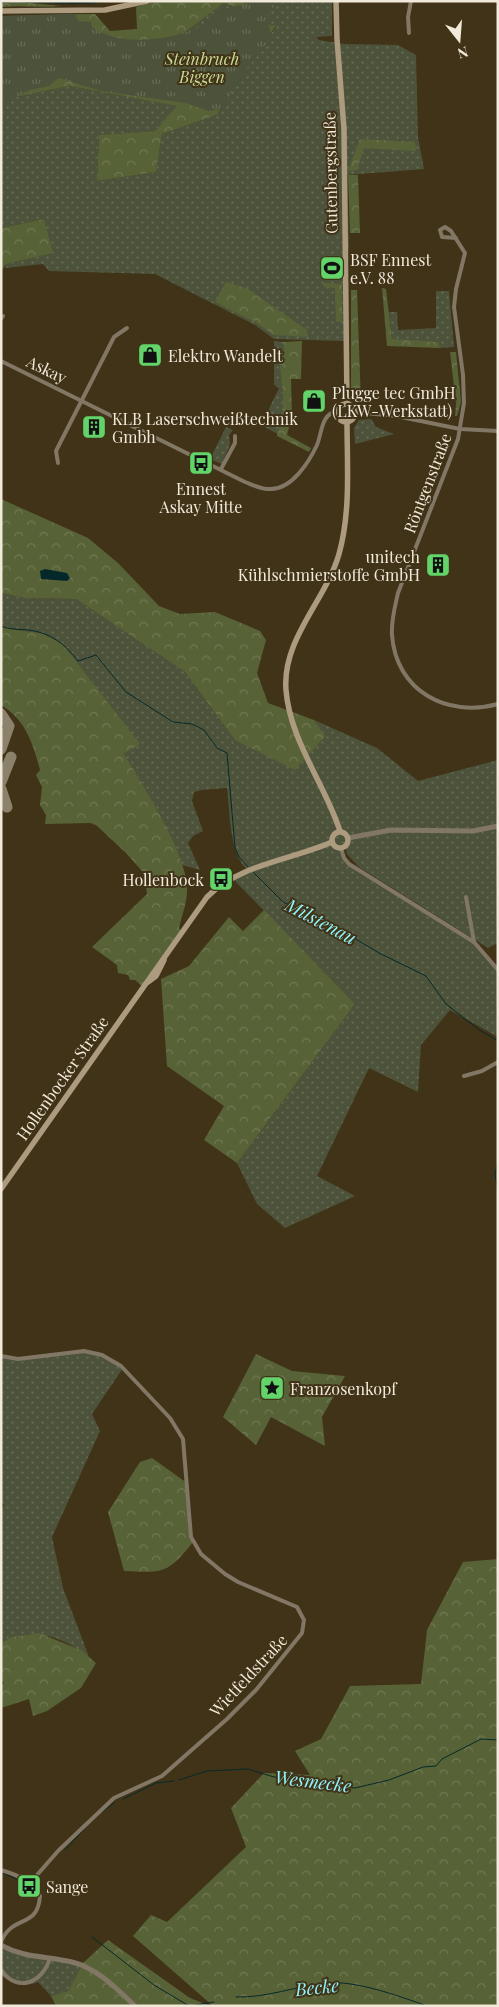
<svg xmlns="http://www.w3.org/2000/svg" width="499" height="2007" font-family="'Playfair Display',serif">
	<defs>
		<pattern id="grass-dots" width="8" height="8" patternUnits="userSpaceOnUse" patternTransform="scale(1.25)"><rect width="8" height="8" fill="#4d533a"/><path d="M2 2h.1M6 6h.1" fill="none" stroke="#676c56" stroke-width="1.8" stroke-linecap="round"/></pattern>
		<pattern id="forest-crowns" width="20" height="18" patternUnits="userSpaceOnUse" patternTransform="scale(1.25)"><rect width="20" height="18" fill="#586237"/><path d="M2 6a3 3 0 1 1 6 0M12 15a3 3 0 1 1 6 0" fill="none" stroke="#707853"/></pattern>
		<pattern id="park-tufts" width="24" height="20" patternUnits="userSpaceOnUse" patternTransform="scale(1.25)"><rect width="24" height="20" fill="#4d533a"/><path d="M3 7l-1-3M5 7V3M7 7l1-3M15 17l-1-3M17 17v-4M19 17l1-3" fill="none" stroke="#676c56"/></pattern>
	</defs>
	<rect width="100%" height="100%" fill="#403318"/>
	<g fill="url(#grass-dots)">
		<polygon points="276,1 332,1 332,36 316,37 319,40 344,44 398,45 416,55 418,137 424,169 347,175 349,244 344,341 274,339 255,325 155,274 49,271 43,264 5,268 6,264 52,253 44,219 1,228 1,100 69,86 178,106 155,131 99,135 97,181 156,172 162,134 217,115 232,86 276,27 265,24 228,76 217,73 188,98 80,69 1,40 1,16 70,14 114,48 172,42 224,3 267,19"/>
		<polygon points="436,291 449,291 454,347 440,348 439,342 392,340 389,312 397,312 398,330 436,328"/>
		<path d="M274 341 284 342V360L279 361C283 387 286 408 278 434L261 425 279 388 274 385Z"/>
		<polygon points="371,419 376,427 394,434 355,444 354,428 359,420"/>
		<polygon points="226,427 233,430 229,435 230,444 222,464 210,459"/>
		<path d="M1 593 24 598 76 599 185 672 235 740 324 736 314 720 377 748 418 781 498 760V943L488 948 359 867 347 854 346 849 350 842 343 847 344 858 349 864 474 942 498 970V1037L450 1010 421 1045 418 1092 369 1068 317 1176 355 1196 285 1228 257 1204 237 1163 355 1004 231 877 248 870C229 856 230 810 227 788L202 790 194 792 192 801 203 831 193 836 188 843 200 870 182 865 159 814 124 754 139 744 62 643 43 633 16 630 1 626Z"/>
		<path d="M78 1351 96 1353 123 1368 92 1414 100 1431 52 1537 63 1588 89 1657C63 1636 31 1626 1 1643V1509L4 1505 1 1502V1356L7 1358Z"/>
		<path d="M1 1945 30 1954 83 1963 68 1991 51 1996 38 1982C24 1987 14 1985 2 1976Z"/>
	</g>
	<g fill="url(#forest-crowns)">
		<polygon points="154,1 276,1 267,19 224,3 172,42 114,48 70,14 95,14 110,31 137,29 136,7"/>
		<path d="M19 2 61 6C40 8 21 5 1 7V3Z"/>
		<polygon points="265,24 276,26 232,86 217,115 162,134 156,172 97,181 99,135 155,131 177,106 69,86 1,100 1,40 80,69"/>
		<polygon points="360,139 415,142 416,151 364,148 357,170 348,171"/>
		<polygon points="348,175 358,175 360,233 350,233"/>
		<polygon points="44,219 53,253 6,264 1,272 1,228"/>
		<polygon points="226,282 248,289 307,330 308,337 274,335 255,322 215,302"/>
		<polygon points="323,283 342,284 342,322 336,322 335,288 324,287"/>
		<polygon points="382,288 386,289 392,339 439,342 440,348 387,346"/>
		<polygon points="351,290 357,290 361,404 351,398"/>
		<path d="M302 341 301 379H291L292 416 287 435 311 448 309 452 277 436C286 408 283 389 279 361L284 360V342Z"/>
		<polygon points="450,352 456,352 461,402 457,416 455,416 456,404"/>
		<polygon points="1,499 88,538 118,563 159,606 180,614 215,612 260,631 266,640 257,673 268,703 314,720 325,736 295,770 235,740 185,672 76,599 24,598 1,593"/>
		<path d="M1 626 16 630 42 633 62 643 140 744 124 754C143 786 185 851 187 886 188 900 182 915 179 928L182 932 143 987 135 980H130L128 975 118 973 117 965 92 947 147 894 145 879 142 871 126 853 96 825 90 823 45 824 46 815 40 805 42 787 36 775 40 770C33 744 26 720 1 705Z"/>
		<polygon points="264,910 355,1004 237,1163 204,1140 224,1106 167,1066 161,979 189,966 229,917 243,931"/>
		<polygon points="256,1354 292,1371 345,1376 322,1417 325,1446 271,1417 256,1445 223,1417"/>
		<path d="M152 1458 187 1483 193 1542C168 1574 162 1573 124 1571L108 1512 140 1462Z"/>
		<polygon points="498,1559 498,2006 213,2006 133,1936 151,1915 167,1922 246,1847 231,1808 264,1773 310,1775 295,1751 321,1739 350,1686 421,1684 427,1630 463,1562"/>
		<polygon points="39,1633 81,1650 96,1663 81,1688 47,1711 33,1716 29,1699 1,1708 1,1685 4,1683 1,1680 1,1643 12,1637"/>
		<polygon points="108,1940 190,1998 210,2006 56,2006 51,1996 68,1991 83,1963"/>
	</g>
	<path fill="url(#park-tufts)" d="M242 1H277L268 16 271 38 248 67 221 109 208 111 185 103 101 91 59 78 49 86 30 90 1 105V16L76 14 77 21 91 22 92 27C118 46 166 41 194 29 212 22 226 1 246 6Z"/>
	<g fill="#05292b">
		<path d="M1 1H113C75 7 39 1 1 3Z"/>
		<polygon points="45,569 67,573 70,578 67,581 41,579 40,571"/>
	</g>
	<g fill="none" stroke-linecap="round" stroke-linejoin="round">
		<g stroke="#05292b" stroke-width="1">
			<path d="M1 626C10 630 19 629 29 630 51 633 65 644 78 661L96 655 126 692 173 722 192 724 204 730 217 748 227 753 235 848 239 857 248 867"/>
			<polyline points="253,872 283,902 334,926 379,953 426,976 446,1004 478,1029 498,1041"/>
			<polyline points="498,1161 495,1174 498,1191"/>
			<polyline points="179,1780 207,1771 248,1769 274,1777 307,1777 333,1786 355,1788 389,1780 423,1767 436,1766 442,1759 481,1739 498,1740"/>
			<polyline points="123,1799 156,1783 174,1781"/>
			<polyline points="102,1812 115,1802"/>
			<polyline points="65,1850 88,1825"/>
			<polyline points="1,1872 25,1883"/>
			<polyline points="92,1937 154,1985 189,2006"/>
			<path d="M236 1997C267 1998 296 1986 326 1983 355 1980 399 1996 427 2006"/>
			<polyline points="190,2006 214,2002"/>
		</g>
		<g stroke="#8c816a" stroke-width="11">
			<polyline points="1,714 9,726 1,749"/>
			<polyline points="1,782 11,757"/>
			<polyline points="1,789 7,807"/>
		</g>
		<g stroke="#827665" stroke-width="4">
			<polyline points="409,33 408,17 411,1"/>
			<path d="M456 238 442 237 440 230 445 227 451 231 465 253 456 289 454 307 463 375 464 403 458 439 398 593C395 607 391 620 392 635 396 691 447 718 498 704"/>
			<polyline points="1,319 3,316"/>
			<path d="M1 361 245 482C253 485 262 490 271 489 292 489 309 462 317 445 322 433 321 413 338 411"/>
			<polyline points="355,412 396,416 460,429 498,431"/>
			<polyline points="58,463 56,451 114,337 127,328"/>
			<polyline points="221,469 235,443 235,436"/>
			<polyline points="341,848 344,858 349,864 474,942 498,970"/>
			<polyline points="466,897 474,942"/>
			<polyline points="464,1076 482,1071 498,1062"/>
			<polyline points="1,1356 18,1359 84,1351 102,1355 121,1366 170,1418 183,1439 191,1537 201,1554 225,1574 238,1582 297,1607 304,1620 302,1633 256,1690 227,1719 162,1776 114,1798 58,1851 30,1883"/>
			<path d="M1 1870C18 1875 31 1881 40 1896 38 1929 12 1914 1 1942"/>
			<path d="M1 1970C18 1994 43 1982 50 1958"/>
		</g>
		<g stroke="#827665" stroke-width="5">
			<polyline points="348,838 391,830 473,831 498,826"/>
			<path d="M1 1945C23 1958 48 1956 72 1962 97 1968 117 1989 135 2006"/>
		</g>
		<g stroke="#ad9b7f" stroke-width="5.5">
			<polyline points="336,1 337,39 344,129 347,404"/>
			<polyline points="1,11 105,10 147,1"/>
			<circle cx="346" cy="413" r="9"/>
			<path d="M340 831C325 784 290 741 286 690 282 639 326 600 339 554 351 511 347 465 347 421"/>
			<circle cx="340" cy="840" r="8"/>
			<polyline points="148,982 156,976 164,960"/>
			<path d="M1 1189 207 897C240 864 291 860 332 842"/>
		</g>
	</g>
	<defs>
		<symbol id="stadium-square" viewBox="-11 -11 22 22"><rect x="-9" y="-9" width="18" height="18" rx="4" fill="#62d469" stroke="#403318"/><path d="M0-5a6.5 5 0 1 0 0 10a6.5 5 0 1 0 0-10ZM-3.5-1.8h7v3.6h-7Z" fill="#111"/></symbol>
		<symbol id="shop-square" viewBox="-11 -11 22 22"><rect x="-9" y="-9" width="18" height="18" rx="4" fill="#62d469" stroke="#403318"/><path d="M-5-2.5h2.3a2.7 3.5 0 0 1 5.4 0H5L5.5 6h-11ZM-1.5-2.5h3a1.5 2.3 0 0 0-3 0Z" fill="#111"/></symbol>
		<symbol id="building-square" viewBox="-11 -11 22 22"><rect x="-9" y="-9" width="18" height="18" rx="4" fill="#62d469" stroke="#403318"/><path d="M-4-6H4V6H1V3H-1V6H-4ZM-2.5-4.3h1.7v1.8h-1.7ZM.8-4.3h1.7v1.8H.8ZM-2.5-1h1.7V.8h-1.7ZM.8-1h1.7V.8H.8Z" fill="#111"/></symbol>
		<symbol id="bus-square" viewBox="-11 -11 22 22"><rect x="-9" y="-9" width="18" height="18" rx="4" fill="#62d469" stroke="#403318"/><path d="M-5-6H5V4H4V6H2V4H-2V6H-4V4H-5ZM-3.5-4V0h7V-4ZM-3.5 1.2v1.5H-2V1.2ZM2 1.2v1.5H3.5V1.2Z" fill="#111"/></symbol>
		<symbol id="sight-square" viewBox="-11 -11 22 22"><rect x="-9" y="-9" width="18" height="18" rx="4" fill="#62d469" stroke="#403318"/><path d="M0-6L1.8-2.2L6-1.7L2.9 1.2L3.7 5.4L0 3.3L-3.7 5.4L-2.9 1.2L-6-1.7L-1.8-2.2Z" fill="#111"/></symbol>
	</defs>
	<g fill-rule="evenodd">
		<use href="#stadium-square" x="318" y="254" width="28" height="28"/>
		<use href="#shop-square" x="136" y="341" width="28" height="28"/>
		<use href="#shop-square" x="300" y="387" width="28" height="28"/>
		<use href="#building-square" x="80" y="413" width="28" height="28"/>
		<use href="#bus-square" x="187" y="449" width="28" height="28"/>
		<use href="#building-square" x="424" y="551" width="28" height="28"/>
		<use href="#bus-square" x="207" y="865" width="28" height="28"/>
		<use href="#sight-square" x="258" y="1374" width="28" height="28"/>
		<use href="#bus-square" x="15" y="1872" width="28" height="28"/>
	</g>
	<g text-anchor="middle" dominant-baseline="central" stroke-width="4" stroke-linejoin="round" paint-order="stroke">
		<g font-size="16" font-style="italic" fill="#cadc95" stroke="#403318">
			<text x="202" y="58">Steinbruch<tspan x="202" dy="18">Biggen</tspan></text>
		</g>
		<g font-size="16" fill="#f1e9d9" stroke="#403318">
			<text transform="translate(330 173) rotate(-91)">Gutenbergstraße</text>
			<text transform="translate(47 369) rotate(26)">Askay</text>
			<text transform="translate(427 483) rotate(-69)">Röntgenstraße</text>
			<text transform="translate(62 1078) rotate(-55)">Hollenbocker Straße</text>
			<text transform="translate(248 1675) rotate(-47)">Wietfeldstraße</text>
		</g>
		<g font-size="16" fill="#f1e9d9" stroke="#403318" text-anchor="start">
			<text x="350" y="259">BSF Ennest<tspan x="350" dy="18">e.V. 88</tspan></text>
			<text x="168" y="355">Elektro Wandelt</text>
			<text x="332" y="392">Plugge tec GmbH<tspan x="332" dy="18">(LKW-Werkstatt)</tspan></text>
			<text x="112" y="418">KLB Laserschweißtechnik<tspan x="112" dy="18">Gmbh</tspan></text>
			<text x="201" y="488" text-anchor="middle">Ennest<tspan x="201" dy="18">Askay Mitte</tspan></text>
			<text x="420" y="556" text-anchor="end">unitech<tspan x="420" dy="18">Kühlschmierstoffe GmbH</tspan></text>
			<text x="204" y="879" text-anchor="end">Hollenbock</text>
			<text x="290" y="1388">Franzosenkopf</text>
			<text x="46" y="1886">Sange</text>
		</g>
		<g font-size="18" font-style="italic" fill="#8ff4fc" stroke="#403318">
			<text transform="translate(321 921) rotate(28)">Milstenau</text>
			<text transform="translate(313 1781) rotate(7)">Wesmecke</text>
			<text transform="translate(317 1987) rotate(-6)">Becke</text>
		</g>
	</g>
	<rect width="499" height="2007" fill="none" stroke="#f1e9d9" stroke-width="5"/>
	<g transform="translate(459 40) rotate(163)" stroke="#403318" stroke-width="4" paint-order="stroke">
	<path d="M0-4L9 19L0 12L-9 19Z" fill="#f1e9d9"/>
	<text y="-8" font-size="14" font-weight="bold" text-anchor="middle" fill="#f1e9d9">N</text>
	</g>
</svg>
